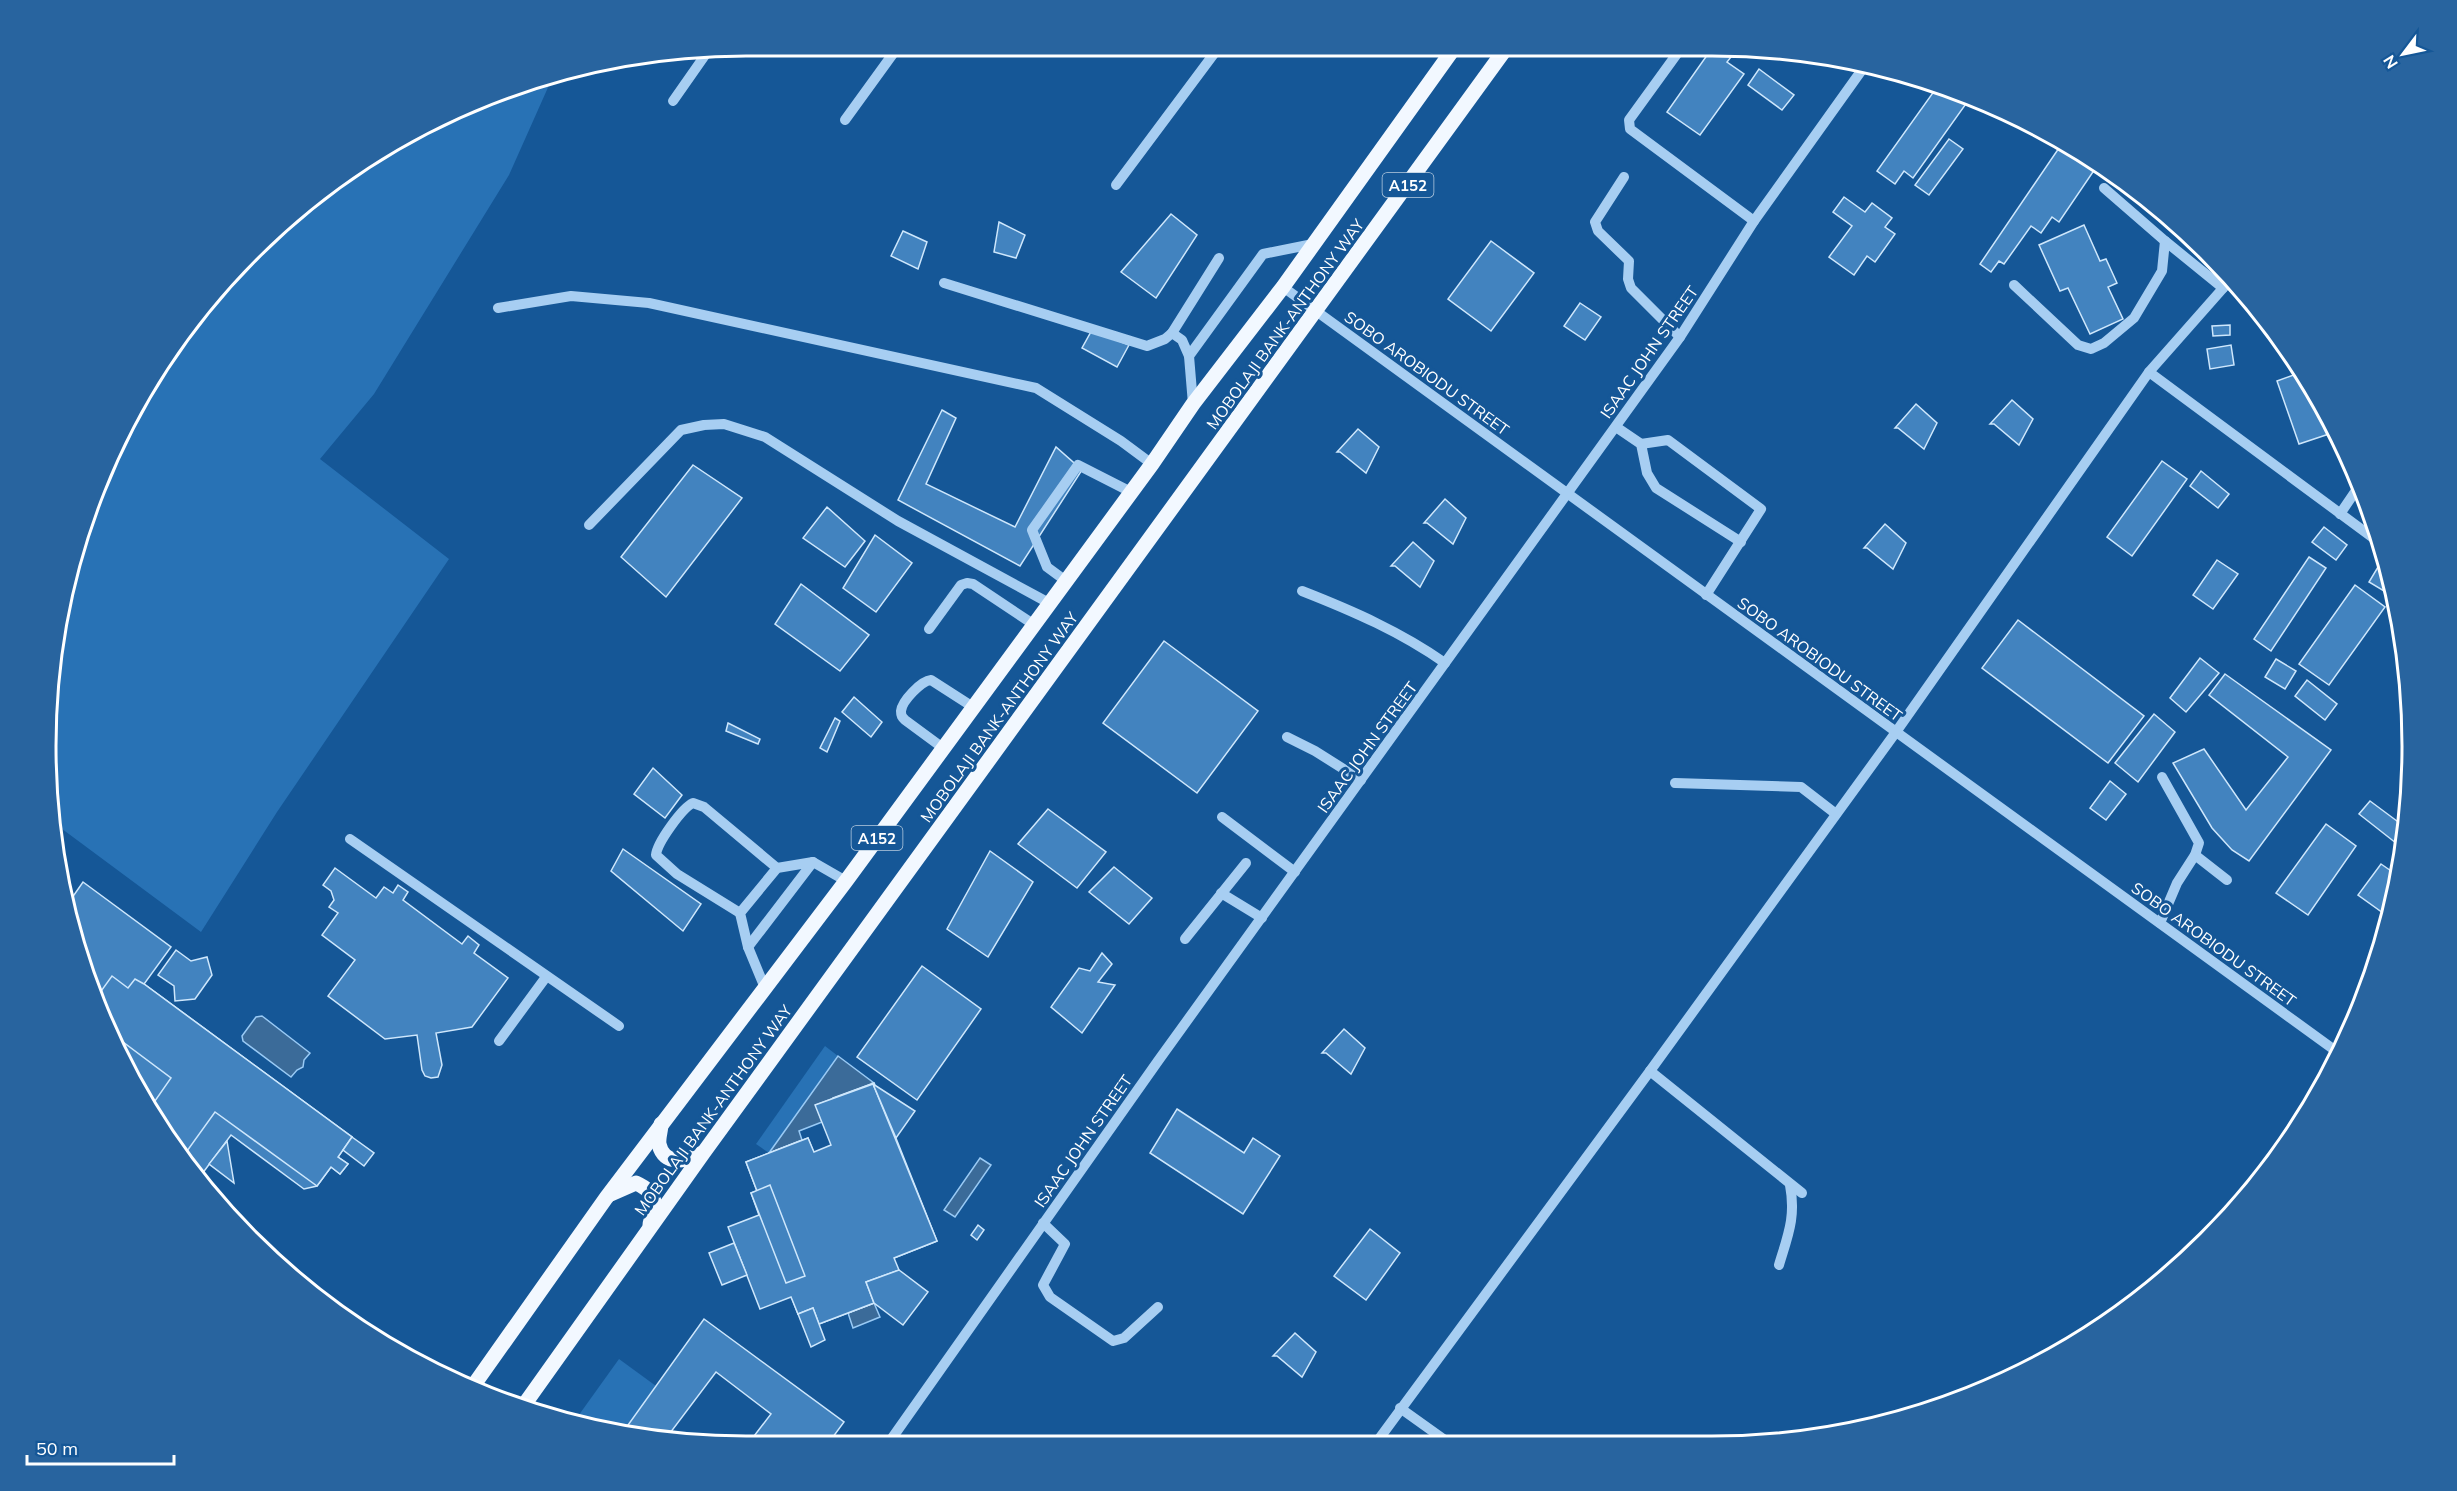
<svg xmlns="http://www.w3.org/2000/svg" width="2457" height="1491" font-family="Mulish,sans-serif">
	<rect width="100%" height="100%" fill="#155797"/>
	<g fill="#2872b5">
		<polygon points="554,74 509,175 374,394 320,459 449,559 277,812 201,932 50,820 45,745 51,654 82,521 163,356 250,250 319,190 435,117 521,82"/>
		<polygon points="825,1046 838,1056 769,1153 756,1144"/>
		<polygon points="619,1359 656,1386 623,1432 576,1419"/>
	</g>
	<g fill="#3b6b99" stroke="#99caf5" stroke-width="1.5">
		<polygon points="262,1016 310,1053 304,1060 303,1067 297,1070 291,1077 243,1041 242,1036 256,1017"/>
		<polygon points="838,1056 874,1083 816,1105 822,1122 799,1131 802,1140 769,1153"/>
		<polygon points="980,1158 991,1165 955,1217 944,1210"/>
		<polygon points="874,1303 880,1317 853,1328 848,1313"/>
	</g>
	<g fill="#4283bf" stroke="#cee7fc" stroke-width="1.5">
		<polygon points="1710,51 1723,51 1731,57 1727,62 1744,74 1700,135 1667,112"/>
		<polygon points="1759,69 1794,95 1782,110 1748,85"/>
		<polygon points="1937,87 1961,93 1960,95 1968,101 1913,178 1904,171 1895,184 1877,171"/>
		<polygon points="1949,139 1963,149 1929,195 1915,185"/>
		<polygon points="2061,145 2097,166 2059,222 2052,217 2041,233 2031,226 2004,264 1999,261 1991,272 1980,264"/>
		<polygon points="1844,197 1865,212 1872,203 1892,218 1885,227 1895,234 1875,262 1867,256 1854,275 1829,257 1852,226 1833,212"/>
		<polygon points="1171,214 1197,235 1156,298 1121,272"/>
		<polygon points="999,222 1025,235 1016,258 994,252"/>
		<polygon points="2084,225 2100,261 2106,259 2117,283 2108,287 2123,319 2090,334 2068,288 2060,291 2039,245"/>
		<polygon points="903,231 927,242 918,269 891,256"/>
		<polygon points="1491,241 1534,273 1491,331 1448,299"/>
		<polygon points="1580,303 1601,317 1585,340 1564,326"/>
		<polygon points="2230,325 2230,335 2213,336 2212,326"/>
		<polygon points="1092,330 1129,345 1117,367 1082,348"/>
		<polygon points="2231,345 2234,365 2210,369 2207,349"/>
		<polygon points="2302,372 2318,395 2335,432 2299,444 2277,381"/>
		<polygon points="2012,400 2033,419 2019,445 1994,424 1990,424"/>
		<polygon points="1916,404 1937,423 1924,449 1898,428 1895,428"/>
		<polygon points="942,410 956,418 926,484 1015,527 1056,447 1082,470 1020,566 898,500"/>
		<polygon points="1358,429 1379,447 1366,473 1340,452 1337,452"/>
		<polygon points="2162,461 2187,479 2132,556 2107,537"/>
		<polygon points="693,465 742,498 666,597 621,557"/>
		<polygon points="2201,471 2229,494 2218,508 2190,486"/>
		<polygon points="1445,499 1466,518 1453,544 1427,523 1424,523"/>
		<polygon points="827,507 865,541 845,567 803,538"/>
		<polygon points="1885,524 1906,543 1893,569 1867,548 1864,548"/>
		<polygon points="2324,527 2347,545 2336,560 2312,542"/>
		<polygon points="875,535 912,563 876,612 843,588"/>
		<polygon points="1413,542 1434,561 1420,587 1395,566 1391,566"/>
		<polygon points="2309,557 2326,568 2271,651 2254,639"/>
		<polygon points="2217,560 2238,574 2213,609 2193,595"/>
		<polygon points="2378,567 2387,572 2389,582 2384,591 2369,582"/>
		<polygon points="801,584 869,635 840,671 775,624"/>
		<polygon points="2355,585 2385,607 2329,685 2299,664"/>
		<polygon points="2018,620 2144,716 2108,763 1982,668"/>
		<polygon points="1164,641 1258,711 1197,793 1103,723"/>
		<polygon points="2200,658 2219,673 2186,712 2170,698"/>
		<polygon points="2276,659 2296,671 2285,689 2265,677"/>
		<polygon points="2225,674 2331,750 2249,861 2232,850 2212,828 2173,763 2204,749 2246,810 2288,757 2209,695"/>
		<polygon points="2307,680 2337,704 2325,720 2295,696"/>
		<polygon points="854,697 882,722 871,737 842,712"/>
		<polygon points="2154,714 2175,732 2138,782 2115,763"/>
		<polygon points="835,718 840,721 827,752 820,748"/>
		<polygon points="728,723 760,739 758,744 726,731"/>
		<polygon points="653,768 682,795 665,818 634,794"/>
		<polygon points="2110,781 2126,794 2106,820 2090,808"/>
		<polygon points="2370,801 2405,827 2401,847 2359,814"/>
		<polygon points="1048,809 1106,852 1077,888 1018,844"/>
		<polygon points="2326,824 2356,846 2308,915 2276,893"/>
		<polygon points="623,849 701,904 683,931 611,871"/>
		<polygon points="990,851 1033,882 988,957 947,929"/>
		<polygon points="2381,864 2397,875 2390,918 2358,895"/>
		<polygon points="1114,867 1152,898 1129,924 1089,892"/>
		<polygon points="335,868 376,898 384,887 393,893 398,885 408,892 403,900 462,944 468,936 479,945 474,953 508,978 472,1027 436,1033 442,1065 438,1077 431,1078 425,1076 422,1070 417,1035 385,1039 328,996 355,960 322,935 338,913 329,907 334,900 331,891 323,885"/>
		<polygon points="83,882 171,947 144,984 352,1137 338,1157 348,1164 340,1174 331,1167 317,1186 304,1189 231,1135 199,1178 163,1135 82,970 67,905"/>
		<polygon points="176,950 191,961 207,957 212,975 195,999 175,1001 174,986 158,975"/>
		<polygon points="1102,953 1112,964 1098,982 1115,985 1082,1033 1051,1007 1079,968 1090,971"/>
		<polygon points="922,966 981,1009 917,1100 857,1057"/>
		<polygon points="112,976 128,988 135,979 144,984 352,1137 338,1157 348,1164 340,1174 331,1167 317,1186 215,1112 182,1158 163,1135 150,1108 171,1078 115,1036 106,1019 110,1013 99,1006 96,998"/>
		<polygon points="1344,1029 1365,1048 1351,1074 1326,1053 1322,1053"/>
		<polygon points="874,1083 937,1241 894,1258 884,1232 851,1245 874,1303 819,1324 813,1308 798,1314 786,1283 805,1276 770,1185 757,1191 746,1162 808,1138 837,1213 872,1200 833,1098"/>
		<polygon points="873,1084 937,1241 894,1258 899,1270 866,1282 874,1303 819,1324 813,1308 798,1314 791,1297 760,1309 728,1227 759,1215 751,1193 757,1191 746,1162 808,1138 814,1152 831,1145 815,1105"/>
		<polygon points="873,1084 915,1111 896,1138"/>
		<polygon points="1177,1109 1244,1153 1253,1138 1280,1156 1243,1214 1150,1153"/>
		<polygon points="352,1137 374,1153 364,1166 343,1150"/>
		<polygon points="227,1141 234,1183 209,1164"/>
		<polygon points="770,1185 805,1276 786,1283 751,1193"/>
		<polygon points="978,1225 984,1230 977,1240 971,1235"/>
		<polygon points="1370,1229 1400,1253 1366,1300 1334,1276"/>
		<polygon points="734,1243 747,1275 722,1285 709,1253"/>
		<polygon points="899,1270 928,1292 903,1325 874,1303 866,1282"/>
		<polygon points="813,1308 825,1340 811,1347 798,1314"/>
		<polygon points="704,1319 844,1422 830,1441 751,1440 771,1414 716,1372 670,1433 680,1440 654,1440 623,1432"/>
		<polygon points="1295,1333 1316,1352 1302,1377 1277,1356 1273,1356"/>
	</g>
	<g fill="none" stroke-linecap="round" stroke-linejoin="round">
		<g stroke="#a7cef2" stroke-width="10">
			<polyline points="1679,51 1629,120 1630,129 1754,221"/>
			<polyline points="673,101 708,51"/>
			<polyline points="845,120 895,51"/>
			<polyline points="1624,177 1595,222 1598,231 1629,261 1628,279 1631,288 1680,337"/>
			<polyline points="1116,185 1216,51"/>
			<polyline points="2104,188 2165,241 2223,288"/>
			<polyline points="944,283 1147,346 1165,339 1172,333"/>
			<polyline points="2014,285 2078,345 2091,349 2104,343 2134,318 2162,271 2165,241"/>
			<polyline points="1283,287 2340,1054"/>
			<polyline points="498,308 571,296 649,303 1036,388 1121,441 1152,464"/>
			<polyline points="1189,356 1182,340 1172,333 1219,258"/>
			<polyline points="2149,372 2380,543"/>
			<polyline points="1193,404 1189,356 1263,254 1313,244"/>
			<polyline points="1616,427 1641,444 1647,473 1656,488 1741,542"/>
			<polyline points="1641,444 1668,440 1761,509 1706,595"/>
			<polyline points="2340,514 2359,486"/>
			<polyline points="589,525 681,430 704,425 724,424 765,437 898,521 1049,603"/>
			<polyline points="1066,581 1047,567 1032,530 1078,465 1131,492"/>
			<path d="M1302 591C1353 611 1401 632 1445 663"/>
			<polyline points="929,629 961,585 967,583 973,584 1033,624"/>
			<polyline points="1287,737 1315,751 1361,780"/>
			<path d="M943 748 905 720C902 717 901 716 901 711 902 701 921 681 931 680L973 707"/>
			<polyline points="1675,783 1801,787 1836,814"/>
			<polyline points="1222,817 1295,872"/>
			<polyline points="350,839 619,1026"/>
			<polyline points="2195,855 2227,880"/>
			<polyline points="1221,893 1262,918"/>
			<path d="M740 913 677 874 656 855C657 843 682 808 693 803L704 807 777 868"/>
			<polyline points="2160,923 2177,883 2195,855 2199,843 2162,777"/>
			<polyline points="1185,939 1246,863"/>
			<polyline points="748,947 813,862"/>
			<polyline points="765,988 748,947 740,913 777,868 813,862 846,881"/>
			<polyline points="499,1041 546,977"/>
			<polyline points="1650,1071 1802,1193"/>
			<polyline points="1043,1223 1065,1244 1043,1285 1050,1297 1113,1341 1124,1338 1158,1307"/>
			<path d="M1779 1265C1788 1235 1796 1217 1790 1185"/>
			<polyline points="1400,1408 1449,1443"/>
			<polyline points="890,1441 1158,1061 1680,337 1754,221 1864,67"/>
			<polyline points="1376,1443 1650,1071 1896,732 2149,372 2232,278"/>
		</g>
		<g stroke="#f2f8ff" stroke-width="15">
			<path d="M661 1124C661 1130 658 1138 659 1144 664 1167 687 1161 702 1153"/>
			<path d="M611 1194 636 1183C658 1193 656 1203 650 1224"/>
			<polyline points="471,1389 606,1198 846,881 1152,464 1193,404 1283,287 1452,51"/>
			<polyline points="524,1405 704,1152 1504,51"/>
		</g>
	</g>
	<g text-anchor="middle" dominant-baseline="central" stroke-width="6" stroke-linejoin="round" paint-order="stroke">
		<g fill="#155797" stroke="#b9cde0" stroke-width="1.5">
			<rect x="1382.5" y="173" width="51" height="24" rx="4.5"/>
			<rect x="851.5" y="826" width="51" height="24" rx="4.5"/>
		</g>
		<g font-size="15" font-weight="bold" fill="#fff">
			<text x="1408" y="185">A152</text>
			<text x="877" y="838">A152</text>
		</g>
		<g font-size="16" fill="#fff" stroke="#155797">
			<text transform="translate(1285 324) rotate(-54)">MOBOLAJI BANK-ANTHONY WAY</text>
			<text transform="translate(1649 352) rotate(-55)">ISAAC JOHN STREET</text>
			<text transform="translate(1427 373) rotate(36)">SOBO AROBIODU STREET</text>
			<text transform="translate(1820 659) rotate(36)">SOBO AROBIODU STREET</text>
			<text transform="translate(999 717) rotate(-54)">MOBOLAJI BANK-ANTHONY WAY</text>
			<text transform="translate(1367 747) rotate(-54)">ISAAC JOHN STREET</text>
			<text transform="translate(2214 944) rotate(36)">SOBO AROBIODU STREET</text>
			<text transform="translate(713 1110) rotate(-54)">MOBOLAJI BANK-ANTHONY WAY</text>
			<text transform="translate(1083 1141) rotate(-55)">ISAAC JOHN STREET</text>
		</g>
	</g>
	<path d="M0 0H2457V1491H0ZM746 56H1712A690 690 0 0 1 2402 746V746A690 690 0 0 1 1712 1436H746A690 690 0 0 1 56 746V746A690 690 0 0 1 746 56Z" fill="#28649f" fill-rule="evenodd"/>
	<path fill="none" stroke="#fff" stroke-width="3" d="M746 56H1712A690 690 0 0 1 2402 746V746A690 690 0 0 1 1712 1436H746A690 690 0 0 1 56 746V746A690 690 0 0 1 746 56Z"/>
	<g transform="translate(2403 54) rotate(238)" stroke="#155797" stroke-width="4.5" paint-order="stroke">
	<path d="M0-4.5L10 22L0 15L-10 22Z" fill="#ffffff"/>
	<text y="-9" font-size="16" font-weight="bold" text-anchor="middle" fill="#ffffff">N</text>
	</g>
	<path d="M27 1455v9h147v-9" fill="none" stroke="#ffffff" stroke-width="3"/>
	<text x="36" y="1455" font-size="18" fill="#ffffff" stroke="#155797" stroke-width="4.5" paint-order="stroke">50 m</text>
</svg>
